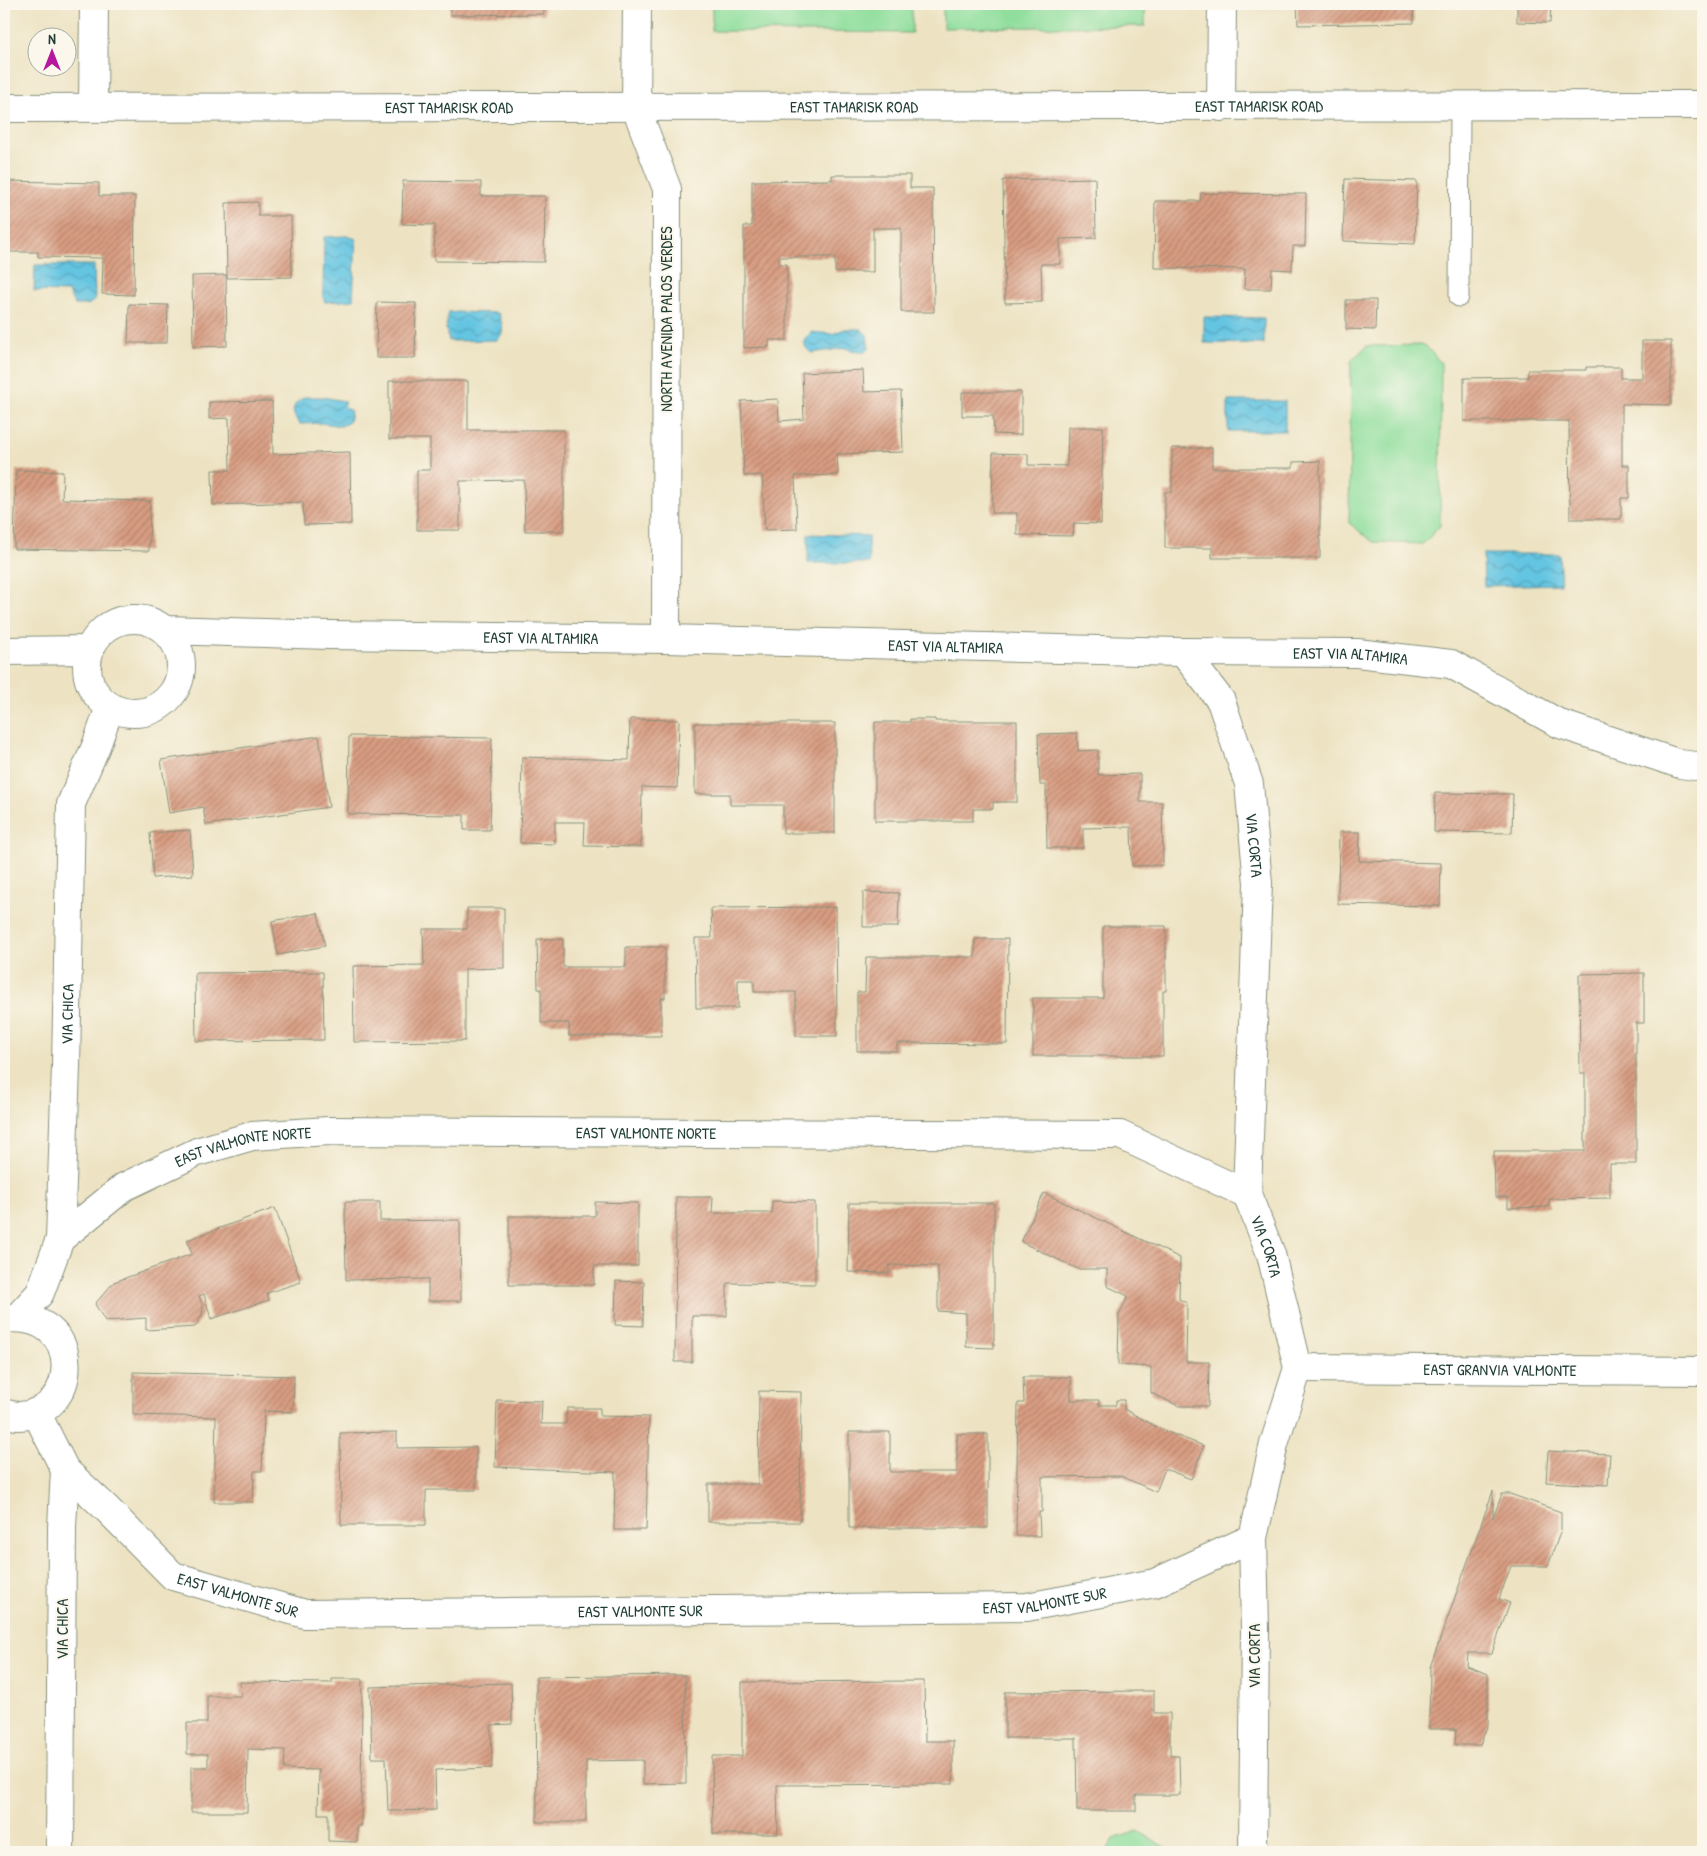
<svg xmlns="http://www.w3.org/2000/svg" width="1707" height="1856" font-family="'Patrick Hand',sans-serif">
	<defs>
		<pattern id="water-waves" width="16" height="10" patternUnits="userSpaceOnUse" patternTransform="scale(1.25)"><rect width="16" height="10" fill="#64c5e2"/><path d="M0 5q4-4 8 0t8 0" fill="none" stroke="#52a1b8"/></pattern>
		<pattern id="building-hatch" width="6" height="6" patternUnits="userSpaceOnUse" patternTransform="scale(1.25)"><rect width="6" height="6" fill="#d99d82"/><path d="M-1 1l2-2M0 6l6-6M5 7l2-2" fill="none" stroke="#af816b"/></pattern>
	</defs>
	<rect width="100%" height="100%" fill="#fbf7ec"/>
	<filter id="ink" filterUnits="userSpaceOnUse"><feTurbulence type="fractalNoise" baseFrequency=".02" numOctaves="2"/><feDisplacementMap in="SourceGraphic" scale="10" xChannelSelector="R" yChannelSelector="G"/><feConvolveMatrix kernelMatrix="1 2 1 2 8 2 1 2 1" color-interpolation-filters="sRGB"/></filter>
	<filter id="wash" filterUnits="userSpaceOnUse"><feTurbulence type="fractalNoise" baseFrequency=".0096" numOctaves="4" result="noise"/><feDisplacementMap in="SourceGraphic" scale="20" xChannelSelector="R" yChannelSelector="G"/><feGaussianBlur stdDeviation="1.12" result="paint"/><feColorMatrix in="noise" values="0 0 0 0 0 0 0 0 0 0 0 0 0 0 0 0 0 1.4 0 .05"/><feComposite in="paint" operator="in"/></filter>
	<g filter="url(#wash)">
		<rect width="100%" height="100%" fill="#ede3c3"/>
		<g fill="#8fde9c" stroke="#578e68">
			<polygon points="712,4 912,4 912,33 712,31"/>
			<polygon points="943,4 1145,4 1145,26 943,28"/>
			<polygon points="1425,345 1441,363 1440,526 1423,544 1373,542 1349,523 1351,361 1367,346"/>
			<polygon points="1138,1831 1174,1852 1106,1852 1114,1839"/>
		</g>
		<g fill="url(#water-waves)" stroke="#42818b">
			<polygon points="347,236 356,239 353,300 325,302 323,297 324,237"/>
			<polygon points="35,265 94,265 95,300 88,305 75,305 68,292 34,291"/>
			<path d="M448 312 498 313C502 323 506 332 497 340L449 341 446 329Z"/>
			<polygon points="1204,317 1264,318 1264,344 1204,343"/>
			<path d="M845 329H861L867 335 869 349C861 354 854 352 846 348L811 353 806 348 804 341 811 332 832 334Z"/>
			<path d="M305 397H323L344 401 345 408 351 411 349 422 341 426 322 423 300 424C290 413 291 404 305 397Z"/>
			<rect x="1228" y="401" width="57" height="30"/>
			<polygon points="808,534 868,536 869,563 808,563"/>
			<polygon points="1483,554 1559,554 1561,584 1484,586"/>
		</g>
		<g id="blocks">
			<g fill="url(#building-hatch)">
				<polygon points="450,4 544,4 544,14 450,15"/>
				<polygon points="1297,4 1413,4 1414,23 1298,25"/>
				<polygon points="1517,4 1551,4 1550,23 1517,22"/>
				<polygon points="832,175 910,175 910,188 933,188 934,312 901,312 901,228 873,228 873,272 835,272 835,257 779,257 779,264 787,264 787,340 769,340 769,347 744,348 744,226 752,226 752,181 832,180"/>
				<polygon points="1095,178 1096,238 1060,239 1060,264 1041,264 1042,302 1005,303 1003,180"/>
				<polygon points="1345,179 1417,181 1415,244 1343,241"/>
				<polygon points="5,181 99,183 99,196 135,196 134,295 102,294 103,258 38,257 38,252 4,252"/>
				<polygon points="403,181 481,182 481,196 545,196 544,262 434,261 435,225 402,224"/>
				<polygon points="1201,193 1306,194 1305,246 1293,246 1292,270 1272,269 1271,289 1244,289 1245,269 1154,268 1155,201 1200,201"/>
				<polygon points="258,202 258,216 291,216 292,277 227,278 226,203"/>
				<polygon points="226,275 227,346 193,347 192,276"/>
				<polygon points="1346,300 1376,300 1375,330 1346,329"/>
				<polygon points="377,302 416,303 415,358 376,358"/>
				<polygon points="129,304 168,305 167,343 128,343"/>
				<polygon points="1642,341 1671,341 1671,405 1622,404 1622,465 1629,465 1629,498 1621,498 1621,519 1570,519 1569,421 1464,421 1464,378 1528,377 1528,370 1586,370 1586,367 1621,367 1621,378 1642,378"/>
				<polygon points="863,370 864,392 901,391 903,452 837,454 838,475 795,476 797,529 765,530 762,475 744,476 741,401 778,399 779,421 804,419 802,373"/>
				<polygon points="389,381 468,381 468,430 564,430 564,531 525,531 524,480 460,481 460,530 417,530 417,470 430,470 430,439 389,439"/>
				<polygon points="962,392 1021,392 1021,435 994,434 993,416 962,416"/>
				<polygon points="272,401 273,454 350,452 351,524 304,525 303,502 213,505 212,470 230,470 229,418 209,419 209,402"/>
				<polygon points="1068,427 1103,427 1101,524 1074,523 1073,536 1017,535 1017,513 992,513 993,453 1028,454 1028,465 1067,466"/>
				<polygon points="1172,448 1212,448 1212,468 1293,468 1293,462 1320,461 1320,558 1212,558 1212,548 1165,548 1165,492 1172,492"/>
				<polygon points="16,470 63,472 62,499 150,501 149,551 14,549"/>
				<polygon points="630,719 679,720 677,788 642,787 641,847 584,846 585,822 555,822 555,844 520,843 522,757 629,760"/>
				<polygon points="910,719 935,719 935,721 1017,721 1017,802 993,802 993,809 973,809 973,821 875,821 875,722 910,722"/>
				<polygon points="695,723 835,723 835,833 783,833 783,805 730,805 730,794 695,794"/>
				<polygon points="1077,733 1078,751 1098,750 1098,775 1140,774 1140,802 1162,802 1163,865 1132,866 1131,827 1083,828 1083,848 1047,848 1046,785 1040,785 1038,734"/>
				<polygon points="319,736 329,807 206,825 203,807 169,813 161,760"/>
				<polygon points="349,736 492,738 490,830 464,830 464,815 348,814"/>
				<polygon points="1435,793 1513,794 1512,833 1434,832"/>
				<polygon points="190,830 193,875 153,878 150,833"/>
				<polygon points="1339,832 1360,832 1359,861 1441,863 1440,906 1338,904"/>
				<polygon points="863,892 899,893 898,927 863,927"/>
				<polygon points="836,907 837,1036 796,1036 796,992 754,992 754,980 738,980 738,1008 696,1008 695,938 712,938 711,908"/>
				<polygon points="467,908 504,908 504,968 465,969 465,1041 354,1042 353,966 424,965 423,929 467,929"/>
				<polygon points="318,913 325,946 278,955 272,921"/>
				<polygon points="1103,926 1166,926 1166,991 1163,991 1163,1056 1033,1056 1033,998 1103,998"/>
				<polygon points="537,939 563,939 563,967 626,967 626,947 665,947 665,998 661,998 661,1036 569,1036 569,1023 541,1023 541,989 538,989"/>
				<polygon points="975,939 1008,939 1007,1044 897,1043 897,1051 857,1051 857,992 865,992 866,957 975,957"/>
				<polygon points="323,972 324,1040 196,1041 195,973"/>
				<polygon points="1644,973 1644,1023 1636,1023 1636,1164 1610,1164 1610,1198 1549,1199 1549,1207 1508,1208 1508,1197 1495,1197 1494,1151 1585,1151 1585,1073 1580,1073 1579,974"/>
				<polygon points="1044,1193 1180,1258 1179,1299 1187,1303 1186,1362 1209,1362 1208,1406 1179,1406 1151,1393 1151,1367 1118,1365 1119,1315 1128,1296 1107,1286 1107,1269 1078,1269 1021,1242"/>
				<polygon points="676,1197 713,1197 712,1213 772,1213 772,1201 815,1202 815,1284 727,1283 727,1316 692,1316 692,1362 675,1362"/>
				<polygon points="345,1202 380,1202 380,1221 460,1220 461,1301 428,1301 428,1279 346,1280"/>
				<polygon points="595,1202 638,1203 638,1266 594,1266 594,1285 509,1285 509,1216 595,1216"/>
				<polygon points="849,1203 994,1203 994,1348 966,1347 966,1313 938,1311 938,1266 889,1265 889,1273 848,1272"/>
				<polygon points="275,1208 301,1282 267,1293 269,1300 211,1319 204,1294 199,1296 203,1307 202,1315 195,1327 146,1330 146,1318 105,1321 95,1304 114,1282 192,1254 187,1240"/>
				<polygon points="616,1281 644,1282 643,1326 615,1325"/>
				<polygon points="133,1372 294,1376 293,1412 264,1411 262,1471 254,1471 253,1502 214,1502 216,1417 133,1415"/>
				<polygon points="1023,1377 1071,1377 1071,1400 1099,1400 1099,1405 1116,1405 1116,1400 1124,1400 1124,1409 1162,1430 1204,1446 1191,1479 1165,1469 1156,1492 1121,1476 1042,1477 1042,1512 1039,1512 1040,1536 1016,1536 1018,1403 1024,1403"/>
				<polygon points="759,1391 801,1392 800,1522 708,1522 708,1484 758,1484"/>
				<polygon points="497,1400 542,1401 541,1424 566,1424 567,1408 600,1408 600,1416 649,1417 646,1530 614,1530 615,1472 495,1467"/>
				<polygon points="397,1432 397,1448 476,1447 476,1490 426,1490 426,1525 341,1525 340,1433"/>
				<polygon points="849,1432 890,1432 890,1472 957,1472 957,1434 988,1434 988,1528 849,1528"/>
				<polygon points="1548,1451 1610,1454 1608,1485 1546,1482"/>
				<polygon points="1493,1491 1493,1518 1502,1494 1510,1494 1561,1512 1561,1530 1548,1566 1511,1566 1499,1599 1510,1603 1492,1653 1468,1653 1467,1666 1488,1674 1488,1724 1480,1745 1455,1745 1456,1729 1429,1729 1430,1667"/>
				<polygon points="685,1675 686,1783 643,1784 643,1760 586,1761 586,1822 537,1822 536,1677"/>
				<polygon points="332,1679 362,1679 361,1826 357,1826 357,1842 328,1841 328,1814 318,1814 319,1770 284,1769 285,1750 248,1749 247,1812 191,1812 191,1767 208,1767 208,1754 187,1754 187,1723 207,1723 207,1696 241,1696 240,1682 332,1683"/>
				<polygon points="924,1681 925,1741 953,1741 953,1784 777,1785 778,1834 713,1834 712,1756 742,1756 742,1682"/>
				<polygon points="511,1683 512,1724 491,1725 492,1768 435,1770 436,1810 388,1811 386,1758 372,1758 370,1687"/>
				<polygon points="1154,1691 1154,1713 1170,1713 1170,1756 1179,1756 1180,1795 1136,1795 1136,1811 1077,1811 1076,1738 1005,1738 1005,1692"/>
			</g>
		</g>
	</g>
	<g filter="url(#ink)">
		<use href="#blocks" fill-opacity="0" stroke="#86907c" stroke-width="1"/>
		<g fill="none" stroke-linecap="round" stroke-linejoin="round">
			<defs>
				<polyline id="service" points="1459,297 1460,106"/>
				<g id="minor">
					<polyline points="637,4 636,108 667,189 666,639"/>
					<polyline points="93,107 94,4"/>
					<polyline points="1221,107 1222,4"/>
					<path id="s1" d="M4 108 1703 105"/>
					<circle cx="134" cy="666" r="47"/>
					<path id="s2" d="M165 630 329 635 666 639 1178 652 1357 653 1451 664 1560 724 1680 764 1703 767"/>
					<polyline points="4,651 89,650"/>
					<path id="s3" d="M1183 652 1221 701 1249 784 1258 883 1247 1194 1271 1254 1298 1368 1274 1444 1253 1538 1255 1629 1253 1852"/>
					<path id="s4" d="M60 1239 124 1187 197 1152 252 1136 328 1131 1120 1135 1247 1194"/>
					<path id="s5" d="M18 1317 40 1293 60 1239 66 1066 71 804 96 746 110 707"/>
					<path d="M4 1319C86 1309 81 1415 19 1416 14 1416 9 1414 4 1414"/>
					<path id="s6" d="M1298 1368 1703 1371"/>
					<polyline points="36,1412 65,1470 62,1527 60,1852"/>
					<path id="s7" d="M65 1470 107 1509 173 1576 305 1614 1027 1607 1155 1583 1253 1538"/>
				</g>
			</defs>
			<use href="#service" stroke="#86907c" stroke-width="21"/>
			<use href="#minor" stroke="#86907c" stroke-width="30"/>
			<use href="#service" stroke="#fff" stroke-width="19"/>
			<use href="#minor" stroke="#fff" stroke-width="28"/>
		</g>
	</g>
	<g text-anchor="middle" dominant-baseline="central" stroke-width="4" stroke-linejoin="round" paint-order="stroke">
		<g font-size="16" fill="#1f3d34" stroke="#fbf7ec">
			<text stroke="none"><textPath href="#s1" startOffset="850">EAST TAMARISK ROAD</textPath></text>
			<text stroke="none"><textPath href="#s1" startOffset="1255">EAST TAMARISK ROAD</textPath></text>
			<text stroke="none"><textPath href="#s1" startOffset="445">EAST TAMARISK ROAD</textPath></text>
			<text transform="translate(666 319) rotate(-90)">NORTH AVENIDA PALOS VERDES</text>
			<text stroke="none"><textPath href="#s2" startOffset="376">EAST VIA ALTAMIRA</textPath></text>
			<text stroke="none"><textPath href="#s2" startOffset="781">EAST VIA ALTAMIRA</textPath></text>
			<text stroke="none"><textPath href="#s2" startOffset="1186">EAST VIA ALTAMIRA</textPath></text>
			<text stroke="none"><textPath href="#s3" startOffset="211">VIA CORTA</textPath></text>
			<text stroke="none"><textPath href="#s5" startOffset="315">VIA CHICA</textPath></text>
			<text stroke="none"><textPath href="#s4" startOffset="615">EAST VALMONTE NORTE</textPath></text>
			<text stroke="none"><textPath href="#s4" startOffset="210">EAST VALMONTE NORTE</textPath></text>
			<text stroke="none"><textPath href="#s3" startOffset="616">VIA CORTA</textPath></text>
			<text stroke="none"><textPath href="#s6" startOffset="202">EAST GRANVIA VALMONTE</textPath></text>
			<text stroke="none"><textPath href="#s7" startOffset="219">EAST VALMONTE SUR</textPath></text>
			<text stroke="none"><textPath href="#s7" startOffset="1029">EAST VALMONTE SUR</textPath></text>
			<text stroke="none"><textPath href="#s7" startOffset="624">EAST VALMONTE SUR</textPath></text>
			<text transform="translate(62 1629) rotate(-90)">VIA CHICA</text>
			<text transform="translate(1254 1656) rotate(-90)">VIA CORTA</text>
		</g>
	</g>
	<rect width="1707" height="1856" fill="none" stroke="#fbf7ec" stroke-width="20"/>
	<g transform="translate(52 52)"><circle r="24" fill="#fbf7ec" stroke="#a3ada2"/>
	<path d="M0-4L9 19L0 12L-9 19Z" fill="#b5179e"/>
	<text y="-8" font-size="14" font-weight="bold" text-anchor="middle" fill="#1f3d34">N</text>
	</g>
</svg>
